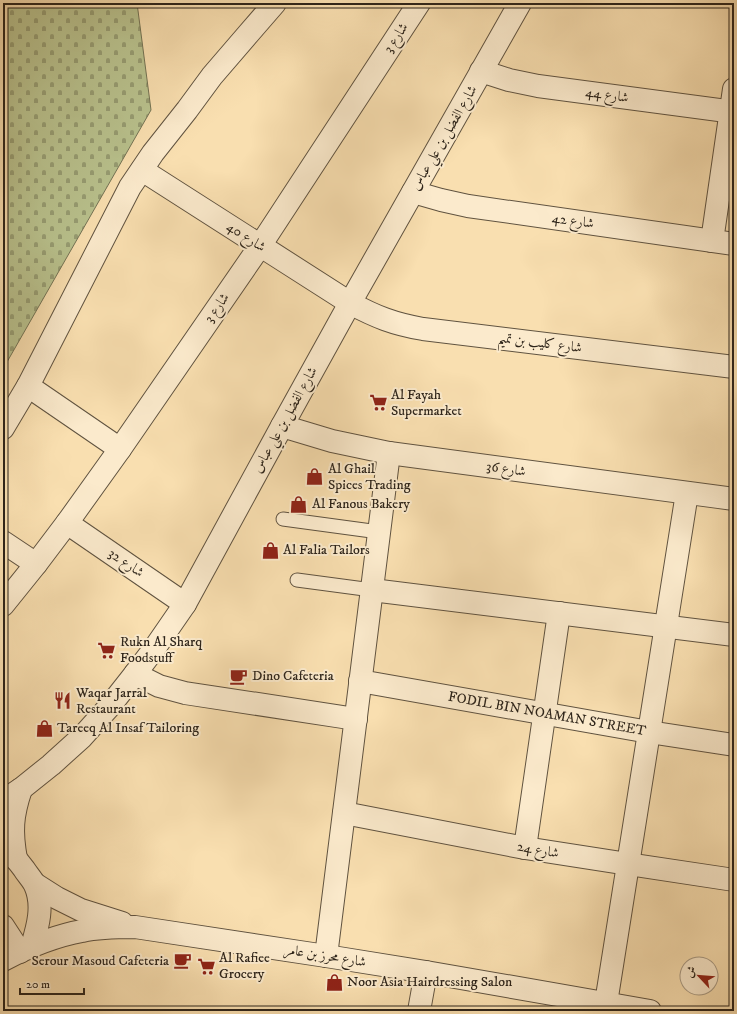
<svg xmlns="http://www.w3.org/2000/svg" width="737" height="1014" font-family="'IM FELL DW Pica',Amiri,serif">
	<defs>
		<pattern id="cemetery-stones" width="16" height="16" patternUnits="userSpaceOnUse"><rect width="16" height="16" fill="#b9c28e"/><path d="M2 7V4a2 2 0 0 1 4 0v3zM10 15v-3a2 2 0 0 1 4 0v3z" fill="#979d73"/></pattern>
	</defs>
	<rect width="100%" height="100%" fill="#f9dfb0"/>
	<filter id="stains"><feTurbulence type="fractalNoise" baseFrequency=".005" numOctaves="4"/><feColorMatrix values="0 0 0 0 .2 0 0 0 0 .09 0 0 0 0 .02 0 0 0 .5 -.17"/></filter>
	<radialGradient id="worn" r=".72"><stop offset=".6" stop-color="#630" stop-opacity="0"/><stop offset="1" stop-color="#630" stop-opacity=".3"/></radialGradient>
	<polygon fill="url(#cemetery-stones)" stroke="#737354" points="3,3 137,3 151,110 3,369"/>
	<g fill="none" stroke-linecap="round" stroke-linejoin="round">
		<defs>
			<g id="service">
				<polyline points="283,519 379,532"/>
				<polyline points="297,580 372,590"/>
			</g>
			<g id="minor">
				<polyline points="481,71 509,80 538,86 734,112"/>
				<path d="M142 170 350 303C376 317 394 324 423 329L734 367"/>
				<polyline points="413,192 441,200 468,206 734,244"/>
				<polyline points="712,241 734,89"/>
				<polyline points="28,386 120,449"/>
				<polyline points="282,426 332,441 389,453 734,499"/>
				<polyline points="3,428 28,386 130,187 153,153 187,110 212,76 249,33 275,3"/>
				<polyline points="67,523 185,604"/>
				<polyline points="3,542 36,564"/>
				<polyline points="372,590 734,635"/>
				<polyline points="3,605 36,564 67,523 120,449 260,246 419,3"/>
				<polyline points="135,674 159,686 185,693 356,719"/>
				<path id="s1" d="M360 681 649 732 734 745"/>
				<polyline points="3,801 21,789 51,765 82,737 109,707 135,674 154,649 185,604 282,426 350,303 520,3"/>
				<polyline points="344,813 525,848 628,864 734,880"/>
				<path d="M3 846C11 852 18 861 24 869 27 874 32 879 35 885 44 905 38 926 32 946"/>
				<polyline points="525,848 559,613"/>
				<path d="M16 859C11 831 12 816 21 789"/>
				<polyline points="35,884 57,898 81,910 122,923"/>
				<polyline points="3,926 20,952"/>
				<polyline points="326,956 389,453"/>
				<path d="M3 960C28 947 54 936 82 931 99 927 117 927 135 927L326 956 426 972 650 1011"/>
				<polyline points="606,1003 687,493"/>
				<polyline points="419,1011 426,972"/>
			</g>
		</defs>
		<use href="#service" stroke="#605340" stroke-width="15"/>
		<use href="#minor" stroke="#605340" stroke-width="24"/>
		<use href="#service" stroke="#fbeacc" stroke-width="13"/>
		<use href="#minor" stroke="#fbeacc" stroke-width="22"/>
	</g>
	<defs>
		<symbol id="supermarket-bare" viewBox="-9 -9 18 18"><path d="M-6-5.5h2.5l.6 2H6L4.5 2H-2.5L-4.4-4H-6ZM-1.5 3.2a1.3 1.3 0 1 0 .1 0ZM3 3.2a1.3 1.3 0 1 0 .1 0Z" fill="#8f2418" stroke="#fbeacc" stroke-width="2.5" paint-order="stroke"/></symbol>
		<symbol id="shop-bare" viewBox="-9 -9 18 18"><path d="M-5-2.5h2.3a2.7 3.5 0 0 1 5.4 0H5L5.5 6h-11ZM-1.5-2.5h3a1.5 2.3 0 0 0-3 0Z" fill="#8f2418" stroke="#fbeacc" stroke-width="2.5" paint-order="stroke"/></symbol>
		<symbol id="cafe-bare" viewBox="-9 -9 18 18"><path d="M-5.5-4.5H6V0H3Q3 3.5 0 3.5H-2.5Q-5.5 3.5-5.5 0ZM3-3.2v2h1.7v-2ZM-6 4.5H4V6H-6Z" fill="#8f2418" stroke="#fbeacc" stroke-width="2.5" paint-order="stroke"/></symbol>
		<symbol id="restaurant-bare" viewBox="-9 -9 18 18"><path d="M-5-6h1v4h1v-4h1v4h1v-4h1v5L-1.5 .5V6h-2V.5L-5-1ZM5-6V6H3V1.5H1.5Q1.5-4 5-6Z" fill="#8f2418" stroke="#fbeacc" stroke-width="2.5" paint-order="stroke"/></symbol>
	</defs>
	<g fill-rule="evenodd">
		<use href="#supermarket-bare" x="366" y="390" width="25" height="25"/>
		<use href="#shop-bare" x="302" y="464" width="25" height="25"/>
		<use href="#shop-bare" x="286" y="492" width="25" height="25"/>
		<use href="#shop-bare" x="258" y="538" width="25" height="25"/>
		<use href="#supermarket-bare" x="94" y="638" width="25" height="25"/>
		<use href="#cafe-bare" x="226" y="664" width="25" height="25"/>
		<use href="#restaurant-bare" x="50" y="688" width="25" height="25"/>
		<use href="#shop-bare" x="32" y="716" width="25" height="25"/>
		<use href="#cafe-bare" x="170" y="948" width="25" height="25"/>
		<use href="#supermarket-bare" x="194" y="954" width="25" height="25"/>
		<use href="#shop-bare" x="322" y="970" width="25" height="25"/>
	</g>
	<g text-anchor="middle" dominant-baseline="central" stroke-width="4" stroke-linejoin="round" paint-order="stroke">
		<g font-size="14" fill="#2d241a" stroke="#fbeacc">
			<text transform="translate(396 38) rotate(-57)">شارع 3</text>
			<text transform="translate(607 95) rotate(8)">شارع 44</text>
			<text transform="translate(444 138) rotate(-60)">شارع الفضل بن علي عباس</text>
			<text transform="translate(573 221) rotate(8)">شارع 42</text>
			<text transform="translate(246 237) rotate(33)">شارع 40</text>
			<text transform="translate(217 308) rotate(-55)">شارع 3</text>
			<text transform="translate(540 343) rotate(7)">شارع كليب بن تميم</text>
			<text transform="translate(285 420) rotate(-61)">شارع الفضل بن علي عباس</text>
			<text transform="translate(506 469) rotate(8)">شارع 36</text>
			<text transform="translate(126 563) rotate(34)">شارع 32</text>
			<text stroke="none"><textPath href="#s1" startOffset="190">FODIL BIN NOAMAN STREET</textPath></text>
			<text transform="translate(538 850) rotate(10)">شارع 24</text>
			<text transform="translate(325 956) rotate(9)">شارع محرز بن عامر</text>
		</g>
		<g font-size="14" fill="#2d241a" stroke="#fbeacc" text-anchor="start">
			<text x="391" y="395">Al Fayah<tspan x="391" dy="16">Supermarket</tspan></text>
			<text x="328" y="469">Al Ghail<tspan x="328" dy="16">Spices Trading</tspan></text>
			<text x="312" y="504">Al Fanous Bakery</text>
			<text x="283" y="550">Al Falia Tailors</text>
			<text x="120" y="642">Rukn Al Sharq<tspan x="120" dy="16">Foodstuff</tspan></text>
			<text x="252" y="676">Dino Cafeteria</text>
			<text x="76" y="693">Waqar Jarral<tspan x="76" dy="16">Restaurant</tspan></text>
			<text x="57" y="728">Tareeq Al Insaf Tailoring</text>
			<text x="219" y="958">Al Rafiee<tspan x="219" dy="16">Grocery</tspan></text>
			<text x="169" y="961" text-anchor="end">Serour Masoud Cafeteria</text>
			<text x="347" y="982">Noor Asia Hairdressing Salon</text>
		</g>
	</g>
	<rect width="737" height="1014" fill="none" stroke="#f9dfb0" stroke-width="16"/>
	<rect x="4" y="4" width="729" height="1006" fill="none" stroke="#2d241a" stroke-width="2"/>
	<rect x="8" y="8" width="721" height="998" fill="none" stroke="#2d241a"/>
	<g transform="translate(699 976) rotate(296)"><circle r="19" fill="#fbeacc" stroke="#a99b85"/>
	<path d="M0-3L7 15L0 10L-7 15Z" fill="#8f2418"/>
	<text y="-6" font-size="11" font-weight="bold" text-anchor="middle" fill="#2d241a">ش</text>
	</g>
	<path d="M20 988v6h64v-6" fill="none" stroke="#2d241a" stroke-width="2"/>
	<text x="26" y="988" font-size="12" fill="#2d241a" stroke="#fbeacc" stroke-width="3" paint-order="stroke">20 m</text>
	<rect width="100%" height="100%" filter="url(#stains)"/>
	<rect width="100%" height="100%" fill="url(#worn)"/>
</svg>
